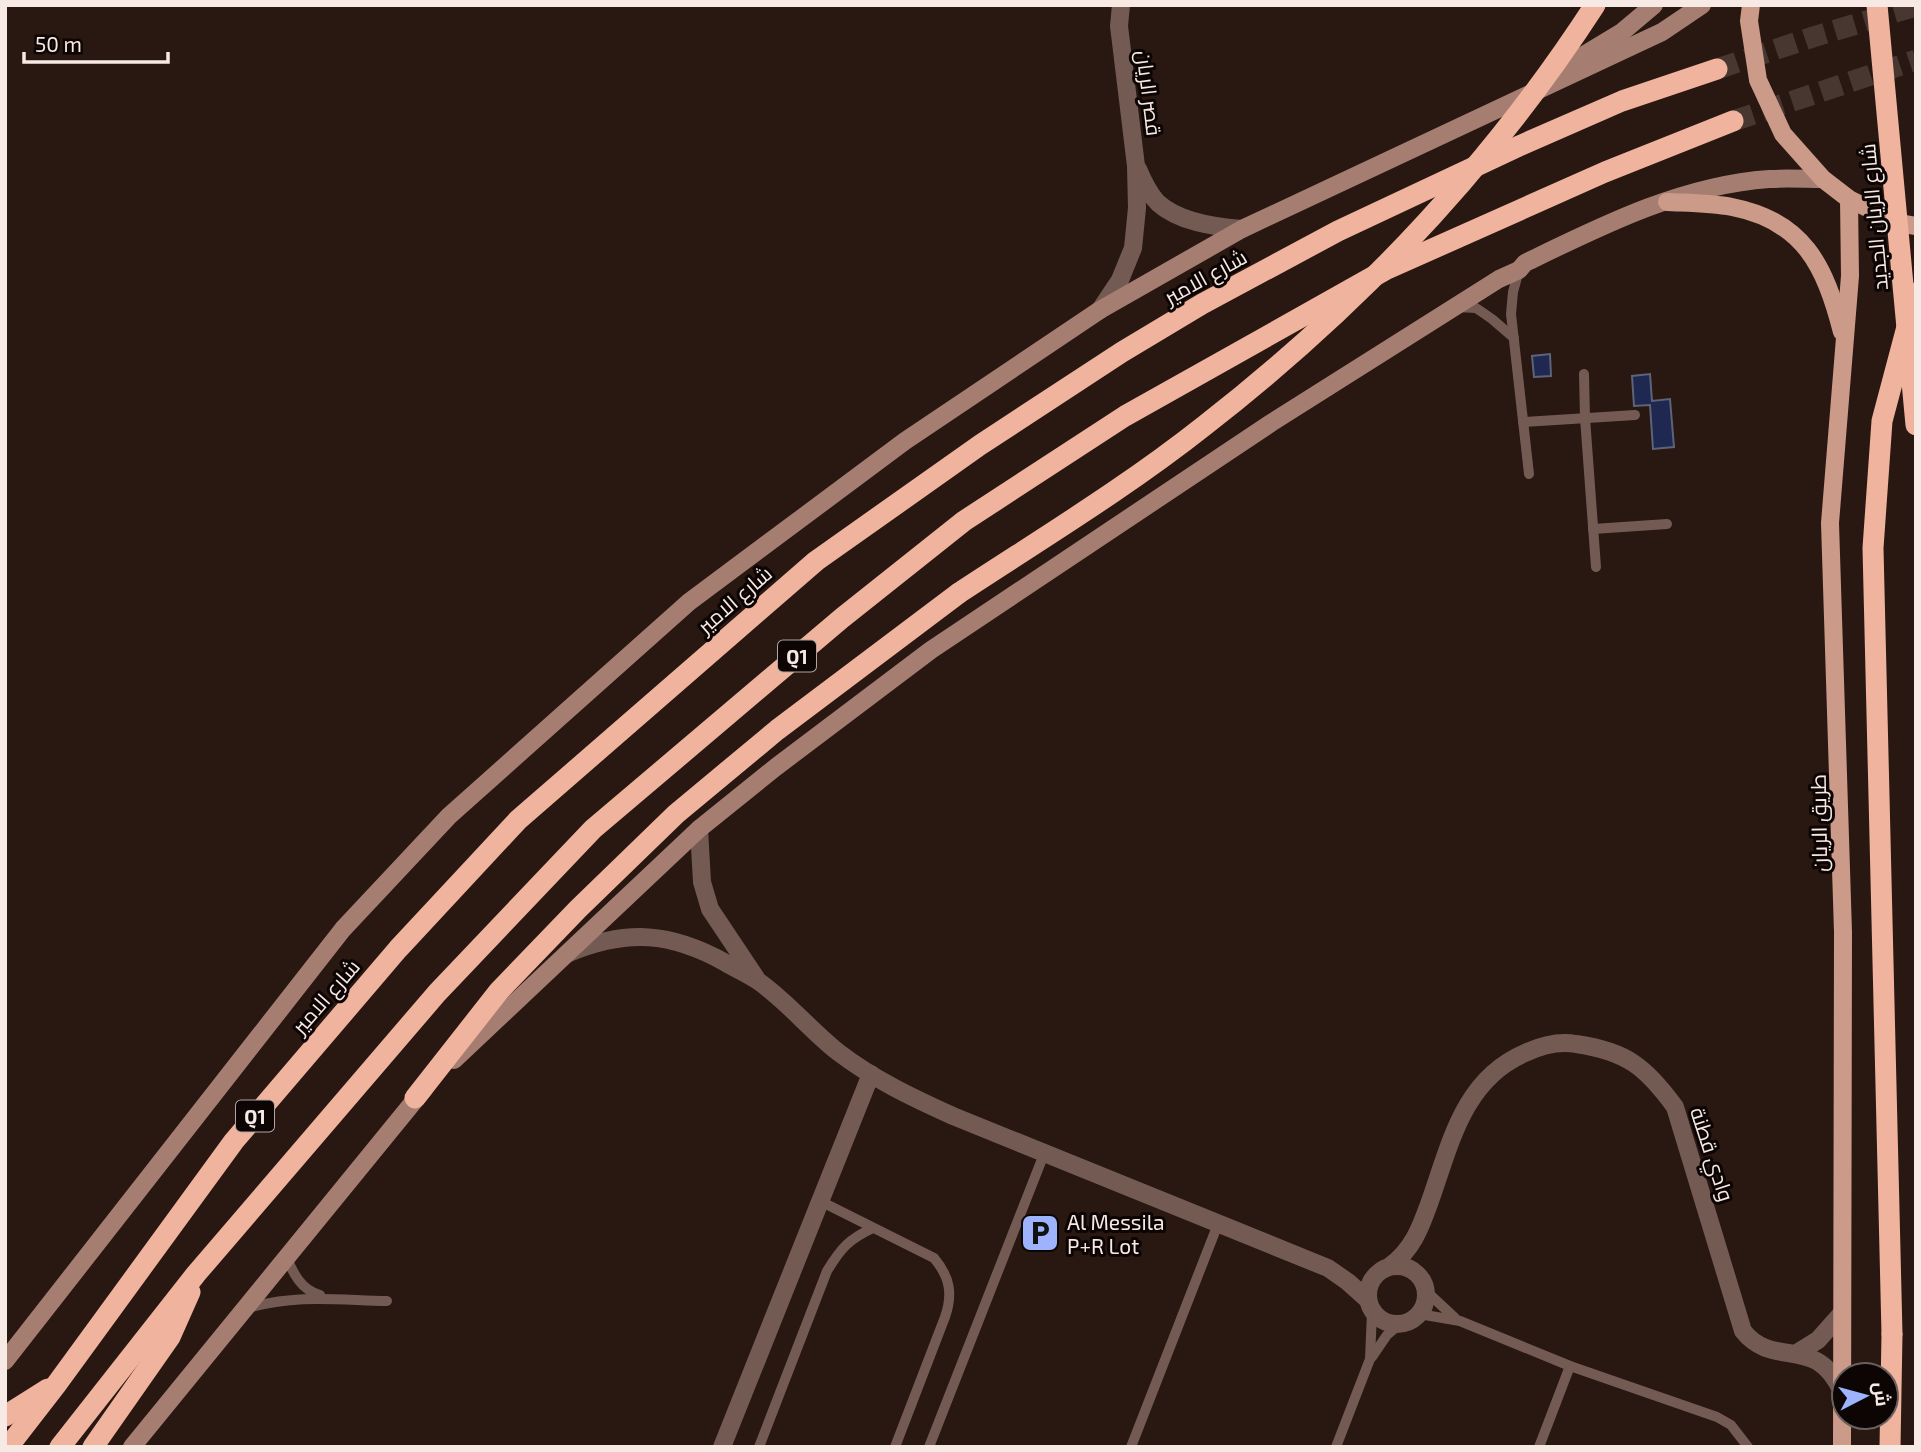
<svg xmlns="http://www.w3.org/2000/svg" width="1921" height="1452" font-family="'Exo 2',Cairo,sans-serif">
	<rect width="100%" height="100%" fill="#291711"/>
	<g fill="#1e2851" stroke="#5e6477" stroke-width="2">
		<polygon points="1550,354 1551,376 1534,377 1532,356"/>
		<polygon points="1650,374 1652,401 1670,399 1674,447 1653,449 1650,405 1634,406 1632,376"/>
	</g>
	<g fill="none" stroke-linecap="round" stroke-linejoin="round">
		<g stroke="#483731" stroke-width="21" stroke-dasharray="21 10" stroke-linecap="butt">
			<polyline points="1717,69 1813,37 1916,6"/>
			<polyline points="1733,121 1916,60"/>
		</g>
		<g stroke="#735b53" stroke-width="10">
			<polyline points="1519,270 1513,292 1511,314 1529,474"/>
			<polyline points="1457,307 1476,308 1492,319 1514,338"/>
			<polyline points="1584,374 1585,418 1596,567"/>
			<polyline points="1523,422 1635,415"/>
			<polyline points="1593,529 1667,524"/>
			<path d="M820 1201 934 1258C950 1277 953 1294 945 1317L895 1447"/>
			<path d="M286 1256C293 1273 301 1290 320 1295"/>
			<polyline points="1426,1291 1455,1318"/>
			<path d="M248 1308C297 1294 337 1300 387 1301"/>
			<polyline points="1419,1314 1460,1321 1570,1366 1717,1417 1731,1425 1748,1447"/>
			<polyline points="1372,1357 1387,1335 1400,1324"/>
			<path d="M759 1447 827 1271C841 1248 849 1239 873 1228"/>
			<polyline points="929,1447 1044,1154"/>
			<polyline points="1131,1447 1218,1224"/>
			<polyline points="1336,1447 1370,1359 1372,1312"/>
			<polyline points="1539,1447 1570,1366"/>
		</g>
		<g stroke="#735b53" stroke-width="18">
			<path d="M1138 169C1143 181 1149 194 1158 203 1179 222 1214 227 1242 229"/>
			<polyline points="1100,310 1120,280 1133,248 1137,208 1136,166 1119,26 1121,5"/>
			<polyline points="699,829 702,882 710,909 756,978"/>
			<path d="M569 953C627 929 671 932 726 963 736 969 748 974 758 981 787 1001 810 1030 838 1052 873 1079 913 1098 953 1116L1328 1268 1348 1282 1367 1299"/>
			<circle cx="1397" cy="1295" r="29"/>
			<path d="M1390 1266C1412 1250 1420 1229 1429 1204 1450 1146 1462 1080 1525 1053 1540 1046 1559 1041 1576 1044 1626 1051 1646 1067 1675 1107L1743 1331C1774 1370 1816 1333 1842 1392"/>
			<polyline points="1797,1353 1818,1340 1842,1313"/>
			<polyline points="722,1447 871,1074"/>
		</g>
		<g stroke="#a57e71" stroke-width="18">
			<polyline points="1564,67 1622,32 1654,5"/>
			<path d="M454 1060 699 829 776 767 931 650 1271 423 1499 279 1519 270 1525 263C1601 226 1682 185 1769 179 1786 178 1805 179 1823 179"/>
			<polyline points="5,1361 343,929 449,816 689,602 905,441 1100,310 1242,229 1662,32 1702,5"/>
			<polyline points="132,1447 424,1089"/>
		</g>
		<g stroke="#cb9a89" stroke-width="18">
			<polyline points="1751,5 1749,21 1758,80 1783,134 1823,179 1849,199 1898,223 1916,226"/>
			<path d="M1667 202C1688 203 1711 203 1732 207 1804 221 1825 266 1842 332"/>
			<polyline points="1842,1447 1843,932 1830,523 1850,276 1849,199"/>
		</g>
		<g stroke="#efb39e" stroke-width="21">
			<polyline points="415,1098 499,991 578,909 676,814 777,730 959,593"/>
			<polyline points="5,1416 48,1389"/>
			<polyline points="8,1447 56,1385 234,1141 398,949 518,820 816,561 980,445 1122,352 1202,304 1338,231 1519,146 1622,101 1717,69"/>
			<polyline points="60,1447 196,1274 437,993 593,829 842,618 964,521 1125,416 1385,270 1605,172 1733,121"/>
			<polyline points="93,1447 170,1337 190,1292"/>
			<polyline points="1890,1447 1892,1334"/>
		</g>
		<g stroke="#efb39e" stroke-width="21">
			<polyline points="1877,5 1916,425"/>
			<path d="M959 593C1041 539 1127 487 1204 426 1356 308 1490 167 1595 5"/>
			<polyline points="1892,1334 1873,548 1882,421 1916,293"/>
		</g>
	</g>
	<defs>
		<symbol id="parking-square" viewBox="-11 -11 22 22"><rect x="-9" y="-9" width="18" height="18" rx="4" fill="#9eb3fd" stroke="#0c0504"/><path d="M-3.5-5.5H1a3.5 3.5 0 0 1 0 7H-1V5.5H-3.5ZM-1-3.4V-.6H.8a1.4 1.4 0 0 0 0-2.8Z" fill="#111"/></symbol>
	</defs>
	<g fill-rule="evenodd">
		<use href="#parking-square" x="1018" y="1211" width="44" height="44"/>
	</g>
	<g text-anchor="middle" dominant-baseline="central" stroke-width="6" stroke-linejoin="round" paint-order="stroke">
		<g fill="#0c0504" stroke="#b0a5a2" stroke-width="2">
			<rect x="778" y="640.5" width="38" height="31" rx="5"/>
			<rect x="236" y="1100.5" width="38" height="31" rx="5"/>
		</g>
		<g font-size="19" font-weight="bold" fill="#f7eae5">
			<text x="797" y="656">Q1</text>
			<text x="255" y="1116">Q1</text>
		</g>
		<g font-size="21" fill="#f7eae5" stroke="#0c0504">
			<text transform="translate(1150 93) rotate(83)">قصر الريان</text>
			<text transform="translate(1873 217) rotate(-95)">شارع الريان الجديد</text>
			<text transform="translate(1205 276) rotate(-29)">شارع الامير</text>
			<text transform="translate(734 599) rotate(-41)">شارع الامير</text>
			<text transform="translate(1818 823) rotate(-91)">طريق الريان</text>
			<text transform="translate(325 996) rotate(-49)">شارع الامير</text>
			<text transform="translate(1713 1154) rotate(72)">وادي قطنة</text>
		</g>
		<g font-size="21" fill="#f7eae5" stroke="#0c0504" text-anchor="start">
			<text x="1067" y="1221">Al Messila<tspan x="1067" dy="24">P+R Lot</tspan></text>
		</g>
	</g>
	<rect width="1921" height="1452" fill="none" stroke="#f7eae5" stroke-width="14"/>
	<g transform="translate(1865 1396) rotate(84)"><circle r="33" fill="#0c0504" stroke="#6a615e" stroke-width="2"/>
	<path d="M0-5L12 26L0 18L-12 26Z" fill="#9eb3fd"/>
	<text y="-10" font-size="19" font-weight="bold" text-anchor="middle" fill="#f7eae5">ش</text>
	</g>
	<path d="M24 52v10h144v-10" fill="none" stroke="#f7eae5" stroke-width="3.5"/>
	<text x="35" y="52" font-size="21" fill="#f7eae5" stroke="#0c0504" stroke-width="5" paint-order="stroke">50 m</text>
</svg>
